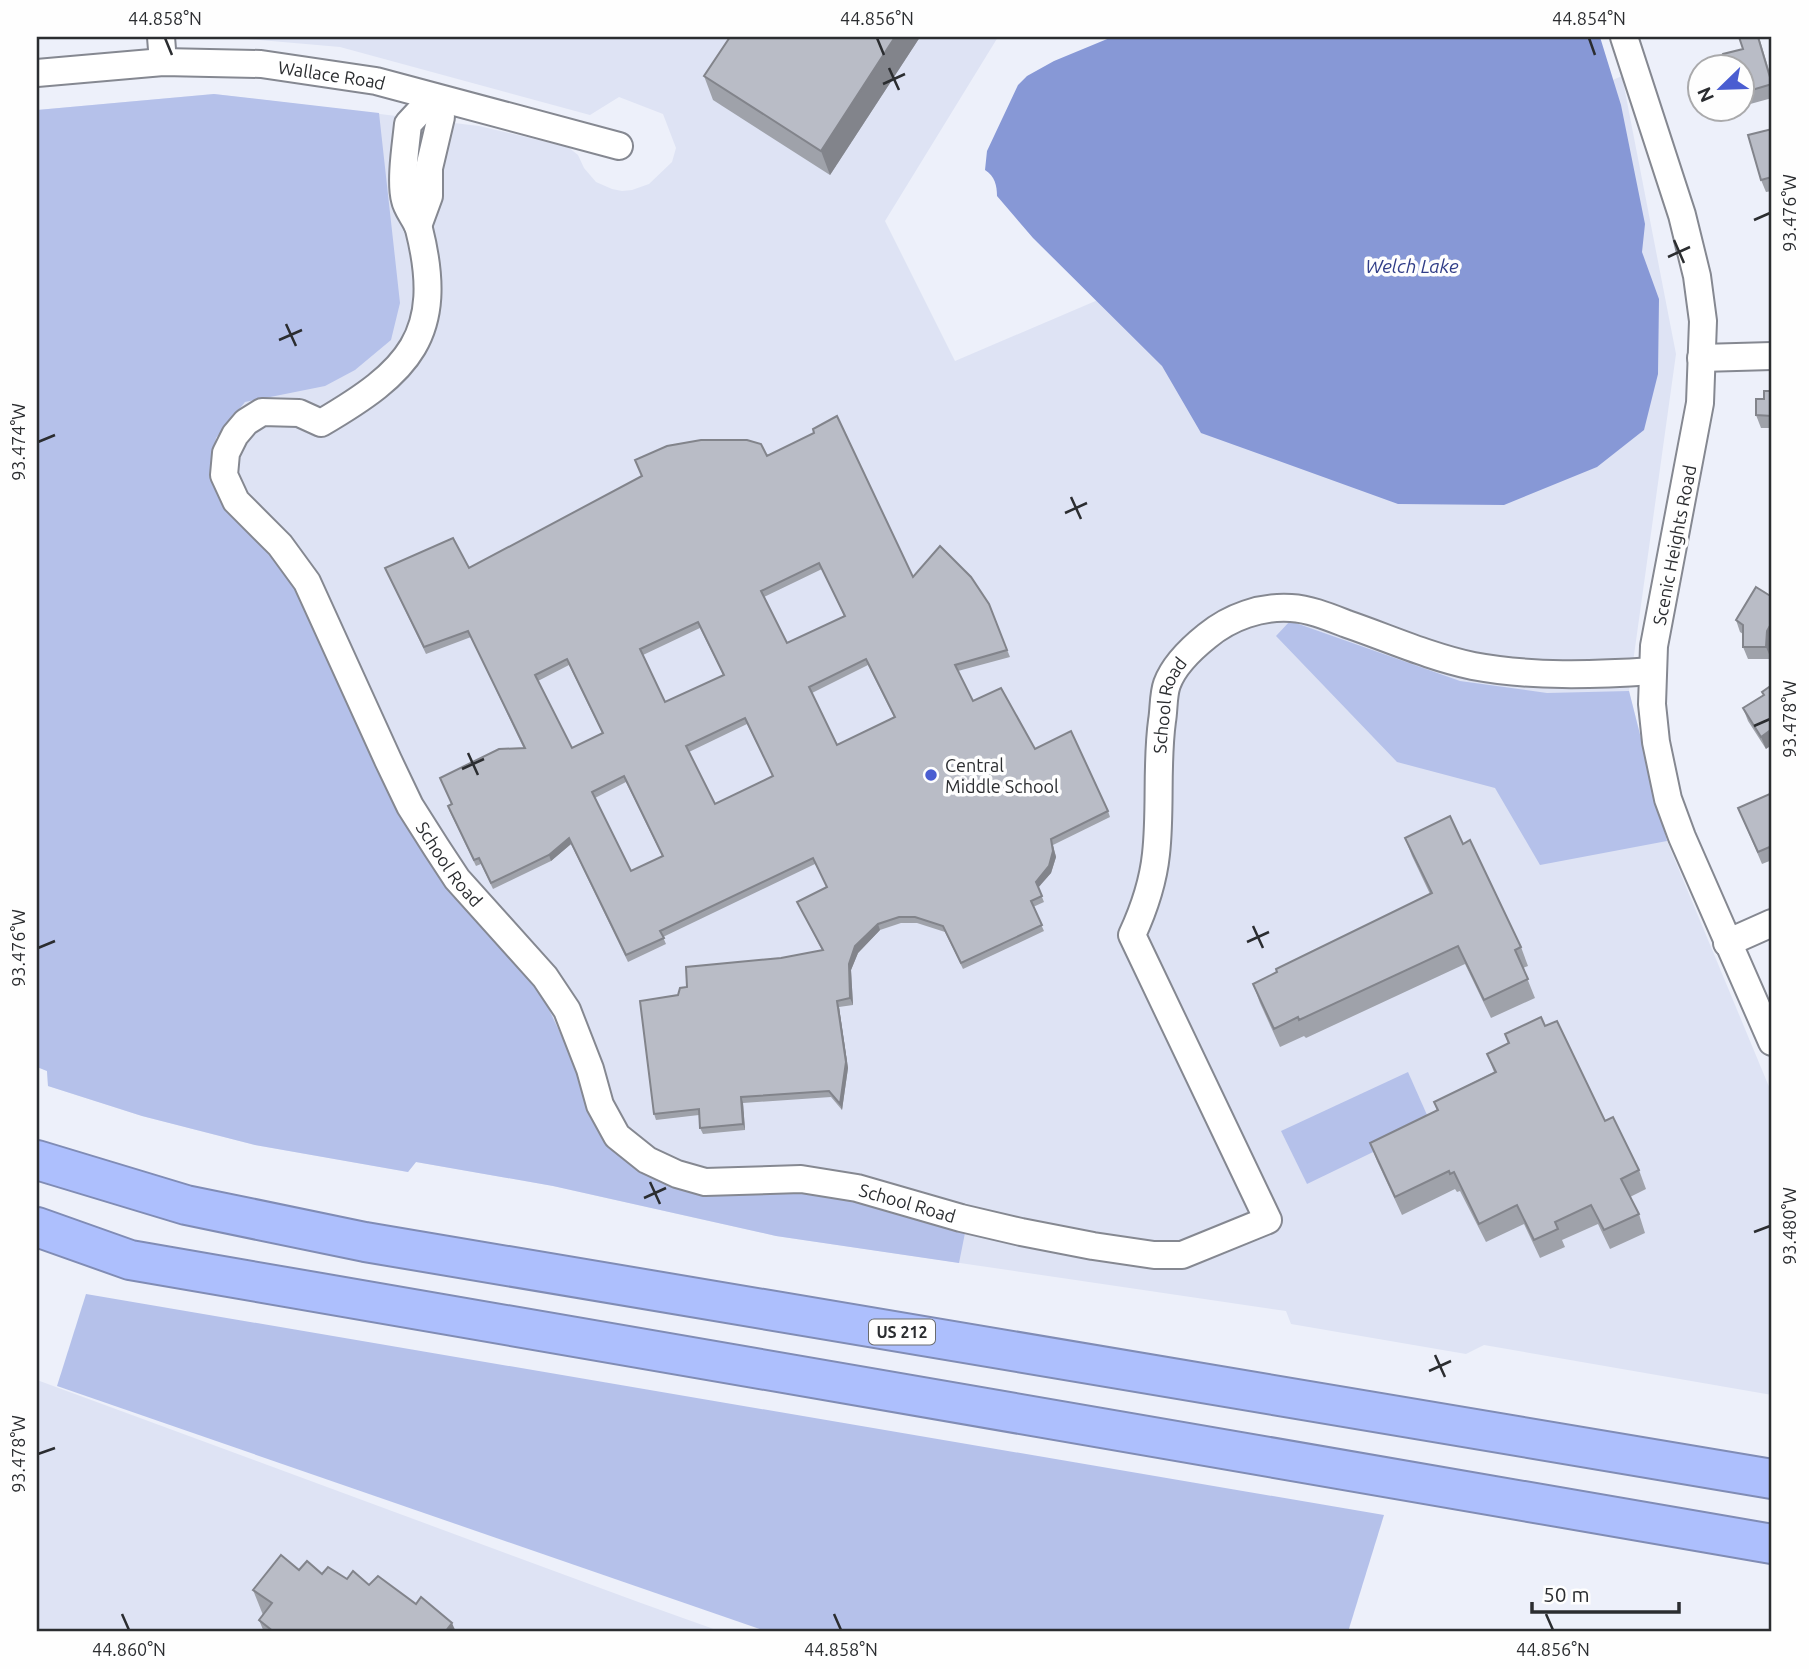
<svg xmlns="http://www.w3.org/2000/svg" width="1809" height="1669" font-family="Ubuntu,sans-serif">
	<rect width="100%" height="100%" fill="#edf0fa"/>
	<g fill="#dee3f4">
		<polygon points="225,37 998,37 885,221 955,361 1622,76 1676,354 1629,691 1667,841 1772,1094 1772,1395 1484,1345 1466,1354 1291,1324 1286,1311 776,1236 553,1186 416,1162 408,1172 255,1145 142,1116 48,1086 47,1071 37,1067 37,110 214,94 479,126 568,147 578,155 584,168 596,182 612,189 622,191 632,190 649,184 672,162 676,148 663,114 619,97 590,115 340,47"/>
		<polygon points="37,1380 641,1603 722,1632 37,1632"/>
	</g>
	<g fill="#b5c1ea">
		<polygon points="214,94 379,113 400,303 391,340 355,370 325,386 245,402 216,438 212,467 221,499 274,556 295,584 337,681 364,733 528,971 545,1001 614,1147 788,1190 844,1197 889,1208 965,1233 959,1263 776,1236 553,1186 416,1162 408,1172 255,1145 142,1116 48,1086 47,1071 37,1067 37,110"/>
		<polygon points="1290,621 1460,681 1547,693 1629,691 1667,841 1540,865 1495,788 1397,762 1276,636"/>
		<polygon points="1408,1072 1431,1124 1307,1184 1281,1131"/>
		<polygon points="86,1294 1384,1515 1348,1632 768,1632 57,1386"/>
	</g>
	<path fill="#8798d6" d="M1112 37H1600L1621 105 1645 224 1642 252 1659 299 1658 374 1644 430 1597 467 1504 505 1398 504 1201 433 1162 366 1033 238 997 196C997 186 995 176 985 170L987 151 1018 85 1027 76 1054 61Z"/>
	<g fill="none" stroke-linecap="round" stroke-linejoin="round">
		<defs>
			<g id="minor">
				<polyline points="161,37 163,62"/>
				<polyline points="1624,37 1682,215 1697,276 1703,321 1700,403 1654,646 1652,704 1656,742 1668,799 1682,837 1772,1042"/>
				<path id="s1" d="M37 73 163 62 261 64 376 81 619 146"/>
				<path id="s2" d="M433 97 408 124C406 144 400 181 405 200 407 210 416 219 419 229 446 336 408 372 321 423L299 413 262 412 246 422 235 435 226 453 224 475 236 501 280 545 307 582 388 760 410 806 436 847 457 879 545 977 567 1010 590 1069 600 1105 617 1136 647 1160 677 1174 705 1182 801 1179 857 1188 961 1218 1021 1232 1093 1246 1154 1255H1182L1268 1220 1132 935C1144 909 1153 883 1156 854 1161 810 1156 765 1162 721 1164 710 1163 695 1167 684 1174 665 1192 648 1207 636 1230 617 1261 606 1291 608 1310 609 1329 617 1347 624 1388 638 1430 657 1473 666 1532 677 1593 675 1653 671"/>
				<polyline points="418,226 429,196 429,168 441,117 433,97"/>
				<polyline points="1701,358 1772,356"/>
				<polyline points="1727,943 1772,923"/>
			</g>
			<g id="highway">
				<polyline points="37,1160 186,1205 365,1242 1772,1479"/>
				<polyline points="37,1227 130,1260 1772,1544"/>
			</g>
		</defs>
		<use href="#minor" stroke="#858891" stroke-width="30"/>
		<use href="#highway" stroke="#808cb5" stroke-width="42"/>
		<use href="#minor" stroke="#fff" stroke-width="26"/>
		<use href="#highway" stroke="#adbffd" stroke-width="38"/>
	</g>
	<g fill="#9fa2aa" fill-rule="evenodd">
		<polygon points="920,37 830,175 713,100 704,76"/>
		<polygon points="1739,37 1759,37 1772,80 1772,98 1743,106 1742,104 1743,49"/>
		<polygon points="1772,129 1772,191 1766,192 1761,180"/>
		<polygon points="1772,391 1772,428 1761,428 1756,415 1764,399"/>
		<path d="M767 456 913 577 989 604 1010 657 958 671 973 701 1035 749 1108 811 1110 817 1053 845 1056 857 1051 873 1038 887 1044 902 1033 907 1044 931 963 969 945 932 917 923H901L880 930 858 953 851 970 853 1005 839 1007 848 1068 842 1110 831 1097 743 1103 745 1130 703 1134 700 1128 699 1115 656 1120 654 1114 678 995 687 987 781 958 822 950 797 902 827 887 815 864 663 937 666 944 628 962 571 844 551 861 493 889 481 864 476 866 450 812 448 806 452 804 440 778 524 749 471 637 426 654 385 568H469ZM822 569 844 616 787 643 764 597ZM700 628 723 675 665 702 643 655ZM569 665 602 733 572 748 538 681ZM868 665 894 717 837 745 812 693ZM747 724 773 776 715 804 689 752ZM626 782 662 856 631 871 595 798Z"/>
		<polygon points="1736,620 1771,643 1771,659 1748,659 1743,647 1743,634 1740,632"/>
		<polygon points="1772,685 1766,749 1748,721 1743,708 1763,695 1762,692"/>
		<polygon points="1772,793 1772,860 1762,864 1738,808"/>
		<polygon points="1405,838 1463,844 1521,947 1528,966 1523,968 1535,998 1491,1018 1465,964 1306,1038 1304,1036 1280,1047 1260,1003 1253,984 1430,894 1412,856"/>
		<polygon points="1545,1026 1605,1121 1639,1170 1646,1189 1630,1197 1639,1214 1645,1233 1610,1249 1598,1224 1562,1240 1565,1247 1540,1258 1524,1224 1486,1242 1460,1191 1457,1192 1455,1189 1402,1215 1377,1161 1370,1143 1437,1111 1434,1102 1494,1072 1487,1054 1508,1043 1505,1034"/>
		<polygon points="299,1570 322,1574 369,1585 416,1604 456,1632 264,1632 259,1620 263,1615 253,1590"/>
	</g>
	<g fill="#82848b">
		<polygon points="895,37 920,37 830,175 821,151"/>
		<polygon points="1772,622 1772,641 1771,643 1771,659 1766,647 1767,631"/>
		<polygon points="1772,729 1772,745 1766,749 1761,737"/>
		<polygon points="569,838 571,844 551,861 549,855"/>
		<polygon points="1051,839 1056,857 1051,873 1038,888 1036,882"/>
		<polygon points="878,924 880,930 858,953 851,970 853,1005 850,998 849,964 855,946"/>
		<polygon points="837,1001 839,1007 848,1068 842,1110 840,1104"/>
		<polygon points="741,1097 743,1103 745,1130 743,1124"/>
		<polygon points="452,1623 456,1632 445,1632"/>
	</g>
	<g fill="#b9bcc6" stroke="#82848b" stroke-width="2" fill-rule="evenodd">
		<polygon points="730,37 895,37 821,151 704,76"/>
		<polygon points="1739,37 1758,37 1772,84 1742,93 1742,66 1721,66 1718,60 1723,54 1743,49"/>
		<polygon points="1772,129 1772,177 1761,180 1748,135"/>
		<polygon points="1764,391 1772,391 1772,416 1756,415 1756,399 1764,399"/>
		<path d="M837 416 913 577 940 546 971 577 989 604 1007 650 955 665 973 701 1001 688 1035 749 1071 731 1108 811 1051 839 1053 851 1049 866 1036 882 1042 896 1031 901 1042 925 961 963 943 926 915 917H899L878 924 855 946 849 964 850 998 837 1001 846 1062 840 1104 829 1091 741 1097 743 1124 700 1128 699 1109 654 1114 640 1001 678 995 680 988 687 987 686 967 781 958 823 950 797 902 827 887 813 858 660 931 664 938 626 955 569 838 549 855 491 883 479 858 474 860 448 806 452 804 440 778 499 749 525 748 468 631 424 647 385 568 453 538 469 568 642 476 635 460 667 446 701 440H747L761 444 767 456 814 433 813 429ZM819 563 845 616 787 643 761 591ZM698 622 724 675 665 702 640 649ZM567 659 603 733 572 748 535 675ZM866 659 895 717 837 745 809 687ZM745 718 773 776 715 804 686 746ZM624 776 663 856 631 871 592 792Z"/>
		<polygon points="1756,587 1772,597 1772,622 1767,631 1766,647 1743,647 1743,625 1736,620"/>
		<polygon points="1772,685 1772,729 1761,737 1743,708 1764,695 1762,692"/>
		<polygon points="1772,793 1772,846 1758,852 1738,808"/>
		<polygon points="1450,816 1463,844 1470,840 1521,947 1515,950 1528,979 1484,1000 1458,946 1299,1020 1298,1017 1274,1029 1253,984 1277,972 1276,969 1432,893 1405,838"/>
		<polygon points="1541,1017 1545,1026 1557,1021 1605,1121 1613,1117 1639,1170 1621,1179 1639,1214 1604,1230 1591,1205 1555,1222 1558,1229 1534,1240 1517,1205 1479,1224 1454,1172 1450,1174 1449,1171 1395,1197 1370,1143 1438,1110 1434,1102 1496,1072 1487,1054 1509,1043 1505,1034"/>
		<polygon points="281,1555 299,1570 307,1561 322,1574 328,1567 347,1579 353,1571 369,1585 378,1576 416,1604 421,1597 452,1623 445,1632 274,1632 259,1620 272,1603 253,1590"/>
	</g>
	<path fill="none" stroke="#2b2d30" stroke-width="2.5" d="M165 38 172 55M877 38 884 55M1589 38 1595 55M889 68 899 90M883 84 905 74M1754 220 1770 213M1674 240 1684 263M1668 257 1690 247M286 324 296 346M279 340 302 330M38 442 55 435M1071 497 1081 519M1065 513 1087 503M1754 726 1770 719M468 753 478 775M462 769 484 759M1253 926 1263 948M1247 942 1269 932M38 948 55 941M650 1182 660 1204M644 1198 666 1188M1754 1232 1770 1226M1435 1355 1445 1377M1429 1371 1451 1361M38 1454 55 1448M122 1614 129 1630M834 1614 841 1630M1546 1614 1553 1630"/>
	<circle fill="#4a5dd1" stroke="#fefefe" stroke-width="2.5" cx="931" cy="775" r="7"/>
	<g text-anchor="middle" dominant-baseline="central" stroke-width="7" stroke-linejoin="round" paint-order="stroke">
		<rect fill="#fefefe" stroke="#6a6c6e" stroke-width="2" x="869" y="1319.5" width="66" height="25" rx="5"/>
		<g font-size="16" font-weight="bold" fill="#2b2d30">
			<text x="902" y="1332">US 212</text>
		</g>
		<g font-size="18" fill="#2b2d30" stroke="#fefefe">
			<text stroke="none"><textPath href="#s1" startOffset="296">Wallace Road</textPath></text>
			<text transform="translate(1674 545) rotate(-79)">Scenic Heights Road</text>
			<text stroke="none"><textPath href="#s2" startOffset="2534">School Road</textPath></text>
			<text stroke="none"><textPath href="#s2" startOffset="980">School Road</textPath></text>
			<text stroke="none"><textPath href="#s2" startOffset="1610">School Road</textPath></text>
		</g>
		<g font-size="18" fill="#2b2d30" stroke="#fefefe" text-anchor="start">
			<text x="945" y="765">Central<tspan x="945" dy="21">Middle School</tspan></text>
		</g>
		<g font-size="19" font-style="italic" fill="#313e88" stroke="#fefefe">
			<text x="1412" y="266">Welch Lake</text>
		</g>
	</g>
	<rect width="1809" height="1669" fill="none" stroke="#fefefe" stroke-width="77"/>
	<g transform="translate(1721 88) rotate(247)"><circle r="33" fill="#fefefe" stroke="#aaaaac" stroke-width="2"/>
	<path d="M0-5L12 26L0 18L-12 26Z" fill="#4a5dd1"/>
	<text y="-10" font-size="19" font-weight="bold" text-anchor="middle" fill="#2b2d30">N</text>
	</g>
	<path d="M1532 1602v10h147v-10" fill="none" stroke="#2b2d30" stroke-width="3.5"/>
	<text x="1543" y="1602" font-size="21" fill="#2b2d30" stroke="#fefefe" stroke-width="5" paint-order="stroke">50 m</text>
	<rect x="38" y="38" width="1732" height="1592" fill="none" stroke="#2b2d30" stroke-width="2.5"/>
	<g font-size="18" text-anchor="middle" fill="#2b2d30">
		<text x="165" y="25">44.858°N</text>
		<text x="877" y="25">44.856°N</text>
		<text x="1589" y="25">44.854°N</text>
		<text transform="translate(1790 213) rotate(-90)" y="6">93.476°W</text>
		<text transform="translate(19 442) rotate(-90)" y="6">93.474°W</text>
		<text transform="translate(1790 719) rotate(-90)" y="6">93.478°W</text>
		<text transform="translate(19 948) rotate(-90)" y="6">93.476°W</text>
		<text transform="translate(1790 1226) rotate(-90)" y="6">93.480°W</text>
		<text transform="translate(19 1454) rotate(-90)" y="6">93.478°W</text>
		<text x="129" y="1656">44.860°N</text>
		<text x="841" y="1656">44.858°N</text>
		<text x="1553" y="1656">44.856°N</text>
	</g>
</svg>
